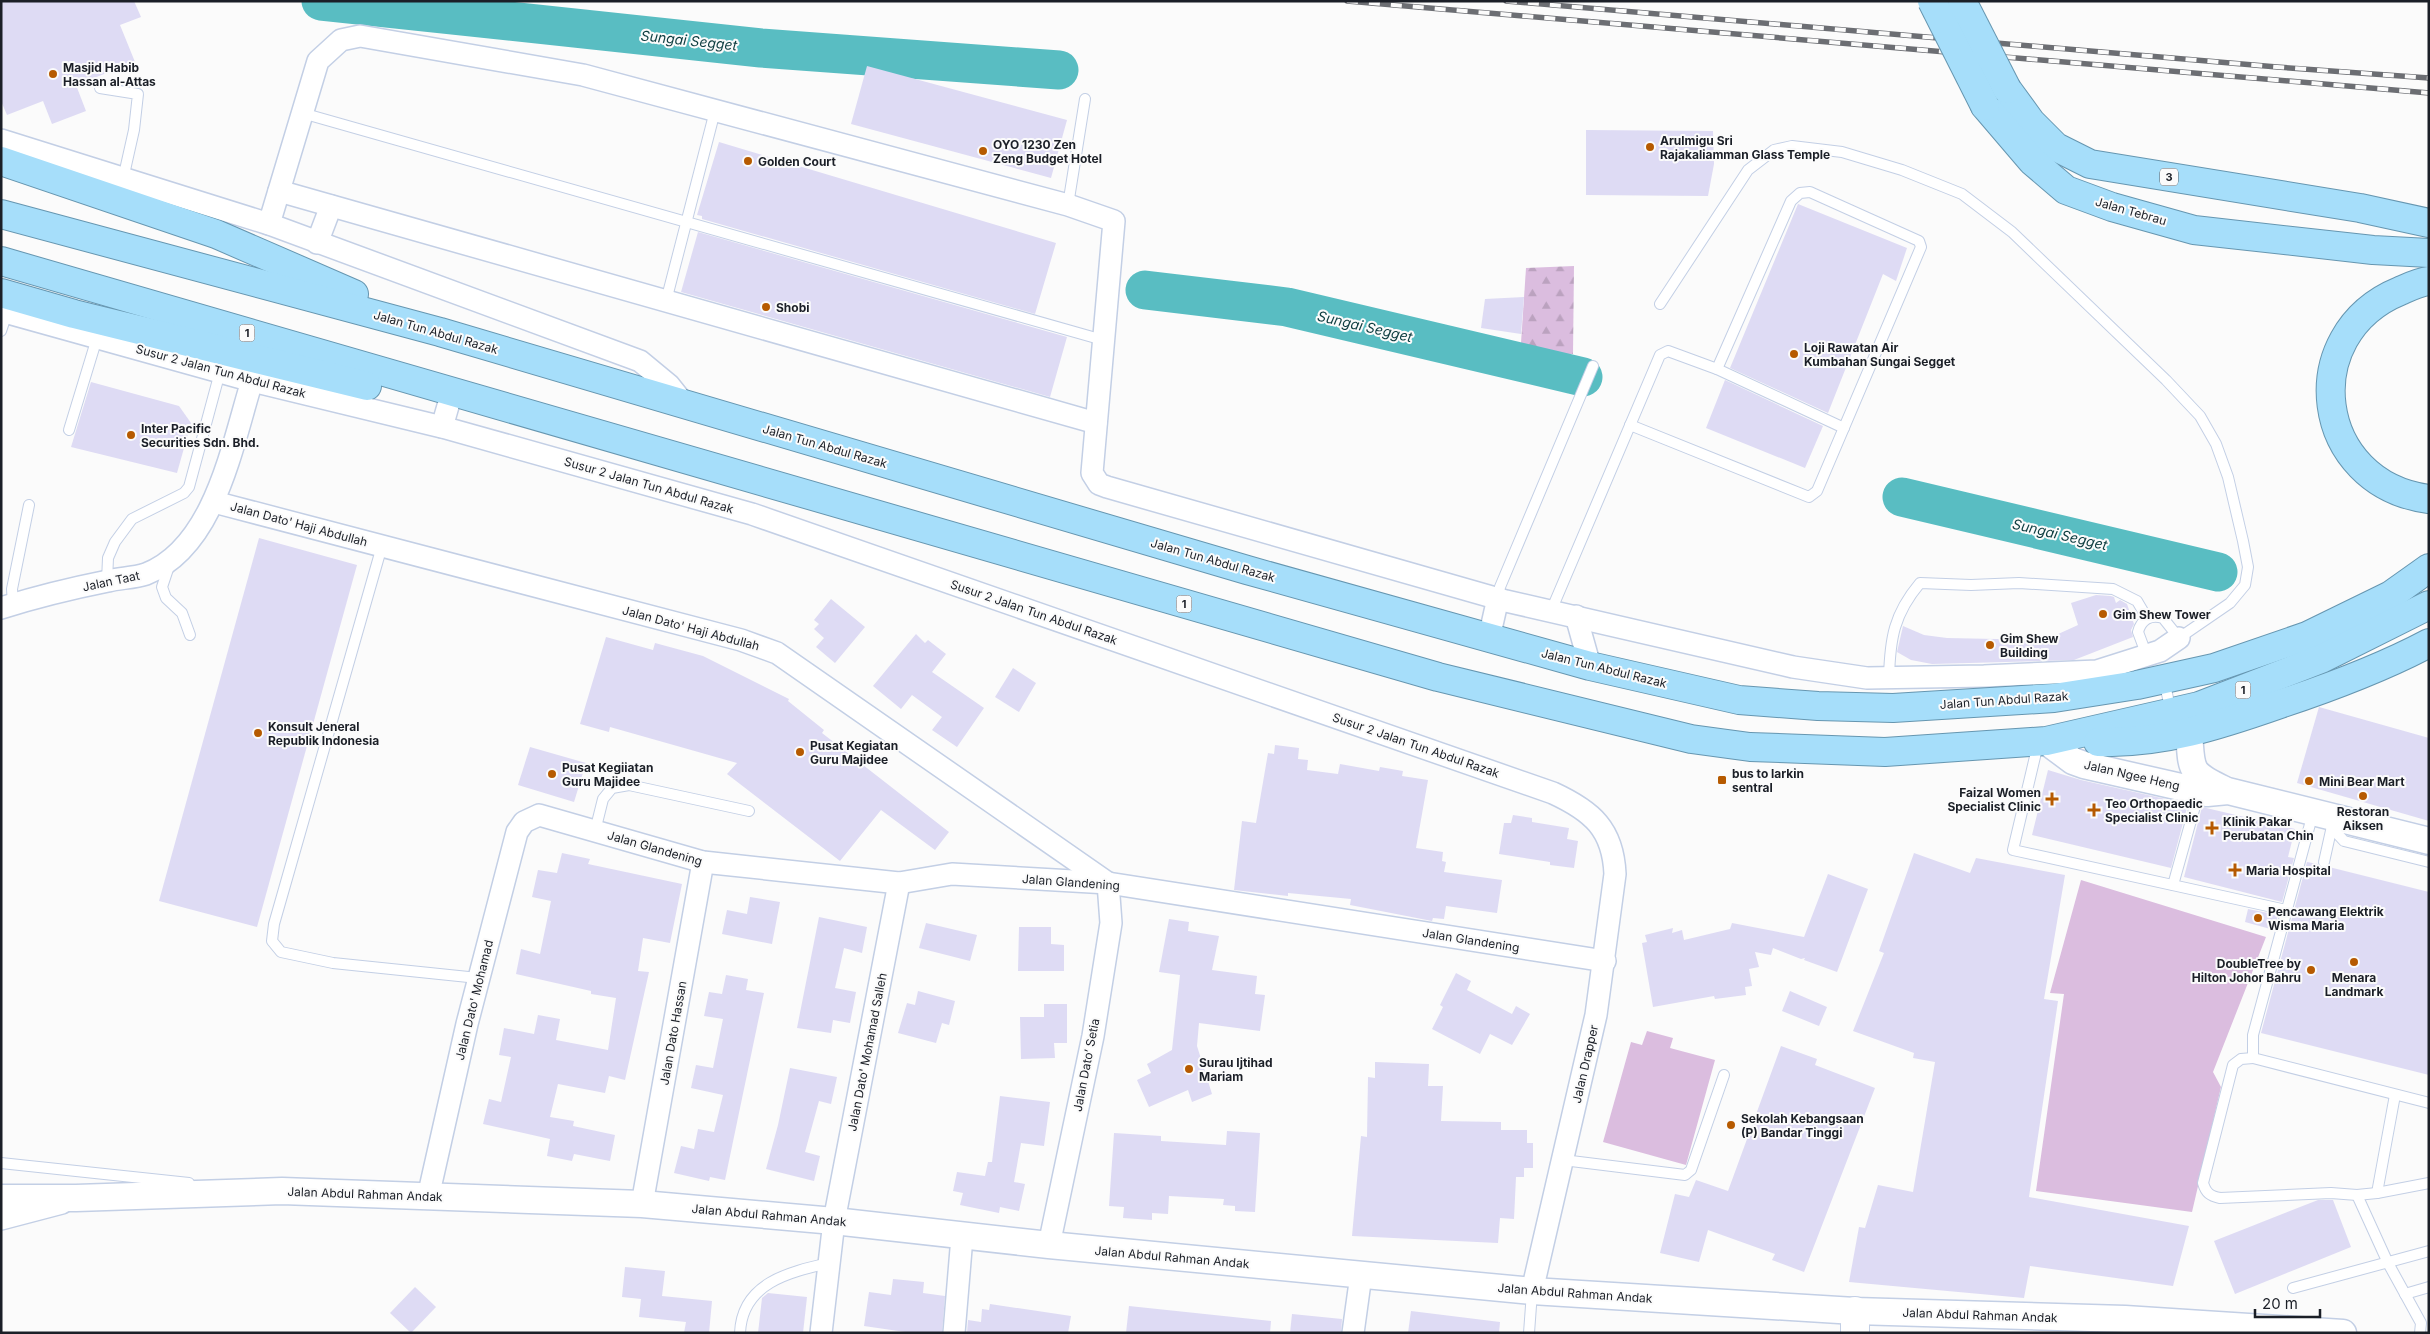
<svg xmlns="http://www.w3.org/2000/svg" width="2430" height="1334" font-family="Inter,sans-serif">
	<defs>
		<pattern id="forest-firs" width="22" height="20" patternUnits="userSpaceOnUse" patternTransform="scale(1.25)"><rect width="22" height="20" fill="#dbbddf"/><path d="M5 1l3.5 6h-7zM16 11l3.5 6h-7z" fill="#bba2bf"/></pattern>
	</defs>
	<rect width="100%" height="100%" fill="#fbfbfb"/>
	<polygon fill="url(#forest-firs)" points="1574,266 1573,354 1520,358 1526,268"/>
	<g fill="#dbbddf">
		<polygon points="2081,880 2266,937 2213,1072 2221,1087 2192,1212 2036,1191 2064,994 2050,993"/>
		<polygon points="1647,1031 1673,1038 1670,1048 1715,1060 1686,1165 1603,1142 1631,1042 1642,1045"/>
	</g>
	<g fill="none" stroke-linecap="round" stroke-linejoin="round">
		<g stroke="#59bdc2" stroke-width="39">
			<polyline points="321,1 761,48 1059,70"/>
			<polyline points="1145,290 1287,307 1583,377"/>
			<polyline points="1902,497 2218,572"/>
		</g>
	</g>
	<g fill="#dedbf4">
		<polygon points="1,1 134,1 141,17 120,25 135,62 76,85 86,111 52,124 43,101 7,115 1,101"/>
		<polygon points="867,66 1067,120 1051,178 851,124"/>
		<polygon points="1586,130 1713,131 1714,164 1708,196 1586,195"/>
		<polygon points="719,142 1056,243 1035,314 702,219 702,216 697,215"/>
		<polygon points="1798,204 1907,248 1896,281 1883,274 1828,413 1730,368"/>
		<polygon points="698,232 1067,337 1050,397 681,292"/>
		<polygon points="1524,297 1521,334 1481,328 1485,299"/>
		<polygon points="1725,380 1823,426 1805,468 1706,428"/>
		<polygon points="91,382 179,406 191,423 177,473 71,447"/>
		<polygon points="259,538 357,565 257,927 159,901"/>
		<polygon points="2096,595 2111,596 2114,597 2116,603 2120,600 2127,604 2134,624 2131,630 2133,637 2074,660 1932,664 1911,660 1897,652 1903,626 1924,635 1947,638 2045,640 2078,625 2071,603"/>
		<polygon points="831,599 865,627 835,663 816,647 824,638 814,629 819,624 814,620"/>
		<polygon points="916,634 925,643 928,640 946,654 932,672 984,708 957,747 932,730 942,717 912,695 901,709 873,686"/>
		<polygon points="606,637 653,650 655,643 703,656 789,699 788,701 824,730 822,733 949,832 935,850 881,810 840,861 727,774 737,763 610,727 609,732 580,724"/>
		<polygon points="1013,668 1036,683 1019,712 995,697"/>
		<polygon points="2319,707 2429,738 2429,821 2297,783"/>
		<polygon points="1275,745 1299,748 1298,759 1308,760 1307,770 1338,774 1340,764 1379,771 1380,767 1403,771 1402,776 1428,780 1416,848 1443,852 1442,861 1446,862 1444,872 1502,880 1497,913 1446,906 1444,919 1433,918 1432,921 1350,905 1351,899 1288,893 1288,896 1234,890 1242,821 1256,823 1268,753 1274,754"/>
		<polygon points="530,747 586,763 574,802 518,785"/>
		<polygon points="2048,770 2081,780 2188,804 2171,868 2032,835"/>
		<polygon points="2202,807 2295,829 2288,857 2294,858 2282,902 2184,877"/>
		<polygon points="1513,815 1532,818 1532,822 1569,828 1567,839 1578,841 1574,868 1550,865 1550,862 1499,854 1504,823 1511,823"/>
		<polygon points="562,853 590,859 588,864 682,884 670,943 643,938 638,971 649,972 625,1080 609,1076 605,1093 558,1084 550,1117 574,1121 573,1126 615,1135 610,1161 574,1154 572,1161 547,1156 550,1139 483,1124 489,1099 501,1102 511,1057 499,1055 504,1028 534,1034 538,1015 560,1019 556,1040 608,1050 616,998 591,994 591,991 516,974 521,949 540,954 551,901 532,897 538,870 557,873"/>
		<polygon points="1914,853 1970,873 1976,858 2065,875 2044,999 2058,1001 2029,1197 2189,1226 2173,1286 2030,1266 2024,1298 1849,1282 1859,1227 1865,1228 1878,1185 1913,1192 1935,1062 1913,1058 1914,1053 1853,1031 1884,953 1879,951"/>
		<polygon points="2307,862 2318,864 2322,869 2329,867 2429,892 2429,1075 2261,1033"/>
		<polygon points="1828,874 1868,889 1837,972 1804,960 1805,958 1801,959 1773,948 1771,955 1755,952 1759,967 1749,969 1752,986 1745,987 1746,995 1715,999 1714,996 1653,1007 1642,943 1647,942 1645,935 1673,928 1672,933 1682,930 1684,940 1730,929 1732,923 1804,937"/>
		<polygon points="750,897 780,902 772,944 722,934 727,910 747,914"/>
		<polygon points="2248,909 2278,915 2274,930 2245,922"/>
		<polygon points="819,917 867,927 862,953 844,948 835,988 856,992 850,1023 833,1020 831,1033 797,1028"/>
		<polygon points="1169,919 1189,922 1188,931 1219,936 1212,970 1257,976 1255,994 1265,995 1260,1031 1199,1023 1197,1046 1212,1094 1192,1102 1188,1090 1149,1107 1137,1080 1151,1073 1147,1064 1172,1050 1180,975 1159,972"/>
		<polygon points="926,923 977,935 970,961 919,948"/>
		<polygon points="1019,927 1051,927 1051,944 1064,945 1064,971 1018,971"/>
		<polygon points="1456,973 1471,981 1467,990 1512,1014 1516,1006 1530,1014 1512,1045 1490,1034 1480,1054 1432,1029 1443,1007 1440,1005"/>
		<polygon points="726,975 748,979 746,990 764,993 725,1180 710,1177 709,1181 674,1173 681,1146 694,1149 698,1129 714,1132 723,1095 691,1088 696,1065 713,1068 723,1019 704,1016 709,992 722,994"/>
		<polygon points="918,991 955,1001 949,1025 942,1023 936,1043 898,1033 907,1003 915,1005"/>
		<polygon points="1790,991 1827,1007 1819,1026 1782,1011"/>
		<polygon points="1044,1004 1067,1004 1067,1043 1054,1043 1055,1058 1021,1059 1020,1017 1044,1017"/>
		<polygon points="1781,1046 1817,1059 1815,1065 1875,1088 1804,1272 1772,1260 1775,1254 1708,1230 1699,1262 1660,1253 1675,1194 1689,1197 1696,1180 1728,1191"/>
		<polygon points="1375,1062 1429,1064 1428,1086 1443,1086 1441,1121 1501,1122 1501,1130 1527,1130 1527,1143 1533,1143 1533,1168 1524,1168 1524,1177 1516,1177 1514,1219 1500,1218 1498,1243 1352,1236 1361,1136 1367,1137 1368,1077 1375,1078"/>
		<polygon points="790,1068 837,1077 831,1104 819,1101 805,1152 820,1156 814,1181 766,1169 778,1125"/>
		<polygon points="1000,1096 1050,1102 1044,1146 1021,1143 1014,1182 1025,1184 1019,1211 1000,1207 999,1213 960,1205 963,1193 953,1191 957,1172 985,1176 988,1162 992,1162"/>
		<polygon points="1227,1131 1260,1133 1255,1212 1235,1211 1235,1206 1223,1205 1224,1199 1169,1196 1168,1214 1152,1213 1152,1220 1123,1218 1124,1207 1109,1206 1114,1133 1161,1136 1161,1141 1226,1145"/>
		<polygon points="2318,1200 2333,1200 2351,1247 2235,1294 2214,1241"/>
		<polygon points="625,1267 665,1271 662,1296 712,1301 709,1333 684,1333 686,1322 639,1317 641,1299 622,1297"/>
		<polygon points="893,1279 924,1282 923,1293 945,1296 942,1333 912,1333 864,1326 869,1292 891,1295"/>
		<polygon points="415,1287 436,1307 411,1333 390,1313"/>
		<polygon points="768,1293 807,1297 803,1333 758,1333 762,1298"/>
		<polygon points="990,1304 1071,1316 1068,1333 967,1333 968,1320 981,1322 982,1309 989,1310"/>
		<polygon points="1129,1306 1271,1321 1270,1333 1126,1333"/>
		<polygon points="1411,1311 1500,1322 1499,1333 1408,1333"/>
		<polygon points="1292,1314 1342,1319 1341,1333 1290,1333"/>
	</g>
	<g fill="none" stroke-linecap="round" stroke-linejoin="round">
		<defs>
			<g id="service">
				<polyline points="100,88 138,94 134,130 123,179"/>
				<polyline points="302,113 1103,340"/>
				<polyline points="1068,205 1085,99"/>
				<polyline points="666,301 715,111"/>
				<path d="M1660 304 1748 170 1774 150 1792 146 1842 152 1902 170 1962 194 2012 232 2166 380 2200 416 2216 444 2228 477 2243 541 2248 567 2245 585 2230 603 2179 638 2163 618C2150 614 2141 620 2138 632L2147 656"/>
				<polyline points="1,331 7,313"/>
				<polyline points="1630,425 1809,497 1817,491 1921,247 1919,241 1810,192 1800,193 1791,201 1717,369"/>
				<polyline points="69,430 97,338"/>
				<polyline points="382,546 274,924 272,941 281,952 333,963 478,978"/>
				<polyline points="170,563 162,587 166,598 182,613 190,635"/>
				<polyline points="107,581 108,558 115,542 132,519 184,493 189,487 220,372"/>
				<polyline points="1498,598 1500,587 1593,366"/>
				<polyline points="13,604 12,589 29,505"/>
				<polyline points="1551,611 1660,355 1668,351 1717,369 1844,428"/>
				<path d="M1889 678C1890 638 1894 614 1920 583L1971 585 2019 583 2113 589 2137 601 2147 618"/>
				<polyline points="2164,680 2171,712"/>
				<polyline points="2038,744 2013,850 2286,910"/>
				<polyline points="2313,813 2253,1035 2253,1058 2429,1103"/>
				<polyline points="2332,828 2344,841 2429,862"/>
				<polyline points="595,831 603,799 612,788 629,785 749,811"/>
				<polyline points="2324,862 2332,826"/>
				<polyline points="2173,885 2199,792"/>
				<path d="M2253 1058 2241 1059 2233 1065 2203 1183C2206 1193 2210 1196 2220 1198L2331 1193 2357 1195 2377 1193 2429 1183"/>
				<polyline points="1563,1160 1685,1175 1691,1170 1724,1075"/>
				<polyline points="1,1163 189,1183"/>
				<polyline points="2377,1193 2395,1095"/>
				<polyline points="2357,1195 2388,1263 2421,1323 2420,1333"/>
				<polyline points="2293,1288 2429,1251"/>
				<polyline points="2405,1294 2429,1287"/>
				<path d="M740 1333C742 1283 789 1272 829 1263"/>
				<polyline points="1529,1333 1532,1292"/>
			</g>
			<g id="minor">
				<polyline points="1,140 269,224 640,361 669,385 685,405"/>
				<polyline points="279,191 1096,423"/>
				<polyline points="269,224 318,61 341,40 360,36 583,75 1068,205 1114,221 1092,473 1099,484 1107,487 1506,601 1793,667 1867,678 1984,676 2097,671 2160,651 2179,638"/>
				<polyline points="317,243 331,206"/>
				<path d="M1 311 252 381 442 427 752 514 1553 793C1592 811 1613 829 1615 874L1596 1015 1532 1291"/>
				<polyline points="442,427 448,406"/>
				<polyline points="214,502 741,640 777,653 1108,883"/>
				<path d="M1 608C36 597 73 588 108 581 120 578 134 578 146 574 215 547 232 445 252 381"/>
				<polyline points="1576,616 1590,666"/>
				<polyline points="1489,638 1498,598"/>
				<polyline points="428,1197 467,1024 517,832 524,822 539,815 703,862 899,883 952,874 1108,883 1605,961"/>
				<polyline points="642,1204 703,862"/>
				<polyline points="1,1219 62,1203"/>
				<polyline points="1049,1245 1093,1036 1111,923 1108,883"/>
				<polyline points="821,1333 834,1221 899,883"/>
				<polyline points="954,1333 962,1237"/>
				<polyline points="1353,1333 1361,1275"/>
			</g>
			<g id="tertiary">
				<path d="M2189 733C2192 770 2188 772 2223 789"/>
				<polyline points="2046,741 2073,761 2084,765 2207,793 2228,791 2429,841"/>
				<polyline points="1,1198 76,1198 282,1191 642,1204 834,1221 1049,1245 1532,1291 1855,1311 2125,1319 2343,1333"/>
			</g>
			<polyline id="secondary" points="1855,1333 1855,1311"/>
			<g id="trunk">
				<polyline points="2007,89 2031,122 2056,147 2090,164 2360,208 2429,223"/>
				<polyline points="1985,106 2032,161 2066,190 2112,207 2194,230 2373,250 2429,253"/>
				<polyline points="1,161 216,234 354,294"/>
				<polyline points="1,214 440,332 1247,570 1590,666 1739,700 1818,706 1893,708 2054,698 2137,685 2214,668 2307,636 2391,595 2429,568"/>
				<polyline points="1,261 1438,677 1691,739 1750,747 1885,752 2046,741 2199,706 2321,659 2429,605"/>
				<path d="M2429 281C2419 282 2409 287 2400 291 2295 334 2313 484 2429 499"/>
				<polyline points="1,293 74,314 367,386"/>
				<path d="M2098 742C2162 744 2220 725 2280 704 2331 687 2382 668 2429 643"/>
			</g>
		</defs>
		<use href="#service" stroke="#c3cfe5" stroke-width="12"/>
		<use href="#minor" stroke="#c3cfe5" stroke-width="24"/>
		<use href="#tertiary" stroke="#c3cfe5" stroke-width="29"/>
		<use href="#secondary" stroke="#c3cfe5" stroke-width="30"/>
		<use href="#trunk" stroke="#6696b0" stroke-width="30"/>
		<use href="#service" stroke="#fff" stroke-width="10"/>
		<use href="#minor" stroke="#fff" stroke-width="21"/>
		<use href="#tertiary" stroke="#fff" stroke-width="26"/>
		<use href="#secondary" stroke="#fff" stroke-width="28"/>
		<use href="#trunk" stroke="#a6defa" stroke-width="28"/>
		<defs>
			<g id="rail">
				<polyline points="1347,1 2429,93"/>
				<polyline points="1506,1 2277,67 2429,78"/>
			</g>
		</defs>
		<use href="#rail" stroke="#6c6e73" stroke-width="5.5"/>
		<use href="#rail" stroke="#fbfbfb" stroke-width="4" stroke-dasharray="11" stroke-linecap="butt"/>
		<defs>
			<g id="trunk-bridge">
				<polyline points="1932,1 1985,106"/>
				<polyline points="1962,1 2007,89"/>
			</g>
		</defs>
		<use href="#trunk-bridge" stroke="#6696b0" stroke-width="30" stroke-linecap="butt"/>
		<use href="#trunk-bridge" stroke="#a6defa" stroke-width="28"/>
	</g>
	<g fill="#b65a00" stroke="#fbfbfb" stroke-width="2">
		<circle cx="53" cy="74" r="5"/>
		<circle cx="1650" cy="147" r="5"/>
		<circle cx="983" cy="151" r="5"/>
		<circle cx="748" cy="161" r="5"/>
		<circle cx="766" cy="307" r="5"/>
		<circle cx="1794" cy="354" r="5"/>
		<circle cx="131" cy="435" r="5"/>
		<circle cx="2103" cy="614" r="5"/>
		<circle cx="1990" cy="645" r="5"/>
		<circle cx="258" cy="733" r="5"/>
		<circle cx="800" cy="752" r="5"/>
		<circle cx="552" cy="774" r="5"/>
		<rect x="1717" y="775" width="10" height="10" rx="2.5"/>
		<circle cx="2309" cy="781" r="5"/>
		<circle cx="2363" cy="796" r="5"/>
		<path d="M2049.5 791.5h5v5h5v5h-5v5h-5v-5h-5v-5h5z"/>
		<path d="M2091.5 802.5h5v5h5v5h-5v5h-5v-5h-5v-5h5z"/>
		<path d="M2209.5 820.5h5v5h5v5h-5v5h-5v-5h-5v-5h5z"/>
		<path d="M2232.5 862.5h5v5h5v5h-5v5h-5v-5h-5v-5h5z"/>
		<circle cx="2258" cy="918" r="5"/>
		<circle cx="2354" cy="962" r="5"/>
		<circle cx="2311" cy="970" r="5"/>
		<circle cx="1189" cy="1069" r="5"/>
		<circle cx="1731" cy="1125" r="5"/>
	</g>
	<g text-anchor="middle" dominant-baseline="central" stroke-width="4" stroke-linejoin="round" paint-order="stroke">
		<g fill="#fbfbfb" stroke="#5e6167" stroke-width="1">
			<rect x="2160" y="168.5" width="18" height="17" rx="4"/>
			<rect x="239.5" y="324.5" width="15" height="17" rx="4"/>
			<rect x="1176.5" y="595.5" width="15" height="17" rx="4"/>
			<rect x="2235.5" y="681.5" width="15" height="17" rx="4"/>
		</g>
		<g font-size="11" font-weight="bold" fill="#1b1f27">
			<text x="2169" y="177">3</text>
			<text x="247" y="333">1</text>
			<text x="1184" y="604">1</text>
			<text x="2243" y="690">1</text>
		</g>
		<g font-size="12" font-weight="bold" fill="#1b1f27" stroke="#fbfbfb" text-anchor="start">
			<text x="63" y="67">Masjid Habib<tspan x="63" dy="14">Hassan al-Attas</tspan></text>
			<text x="1660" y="140">Arulmigu Sri<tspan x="1660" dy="14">Rajakaliamman Glass Temple</tspan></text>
			<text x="993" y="144">OYO 1230 Zen<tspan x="993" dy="14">Zeng Budget Hotel</tspan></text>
			<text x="758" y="161">Golden Court</text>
			<text x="776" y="307">Shobi</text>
			<text x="1804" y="347">Loji Rawatan Air<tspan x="1804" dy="14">Kumbahan Sungai Segget</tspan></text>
			<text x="141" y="428">Inter Pacific<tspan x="141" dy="14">Securities Sdn. Bhd.</tspan></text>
			<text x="2113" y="614">Gim Shew Tower</text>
			<text x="2000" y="638">Gim Shew<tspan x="2000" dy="14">Building</tspan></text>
			<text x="268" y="726">Konsult Jeneral<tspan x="268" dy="14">Republik Indonesia</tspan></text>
			<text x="810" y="745">Pusat Kegiatan<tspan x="810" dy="14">Guru Majidee</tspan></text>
			<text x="562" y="767">Pusat Kegiiatan<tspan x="562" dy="14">Guru Majidee</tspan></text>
			<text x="1732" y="773">bus to larkin<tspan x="1732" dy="14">sentral</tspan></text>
			<text x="2319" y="781">Mini Bear Mart</text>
			<text x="2041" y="792" text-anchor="end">Faizal Women<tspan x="2041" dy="14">Specialist Clinic</tspan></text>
			<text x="2105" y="803">Teo Orthopaedic<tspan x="2105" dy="14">Specialist Clinic</tspan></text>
			<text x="2363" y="811" text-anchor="middle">Restoran<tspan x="2363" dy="14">Aiksen</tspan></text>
			<text x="2223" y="821">Klinik Pakar<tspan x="2223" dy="14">Perubatan Chin</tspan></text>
			<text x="2246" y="870">Maria Hospital</text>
			<text x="2268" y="911">Pencawang Elektrik<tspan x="2268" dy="14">Wisma Maria</tspan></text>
			<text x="2301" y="963" text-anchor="end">DoubleTree by<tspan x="2301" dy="14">Hilton Johor Bahru</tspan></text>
			<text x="2354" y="977" text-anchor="middle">Menara<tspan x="2354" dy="14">Landmark</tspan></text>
			<text x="1199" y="1062">Surau Ijtihad<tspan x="1199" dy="14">Mariam</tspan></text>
			<text x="1741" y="1118">Sekolah Kebangsaan<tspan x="1741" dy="14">(P) Bandar Tinggi</tspan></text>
		</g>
		<g font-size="12" fill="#1b1f27" stroke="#fbfbfb">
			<text transform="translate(2131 211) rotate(16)">Jalan Tebrau</text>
			<text transform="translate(436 332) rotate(16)">Jalan Tun Abdul Razak</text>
			<text transform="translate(221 371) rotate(15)">Susur 2 Jalan Tun Abdul Razak</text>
			<text transform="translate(825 446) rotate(16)">Jalan Tun Abdul Razak</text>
			<text transform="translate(649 485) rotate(16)">Susur 2 Jalan Tun Abdul Razak</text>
			<text transform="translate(299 524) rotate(15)">Jalan Dato' Haji Abdullah</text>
			<text transform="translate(1213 560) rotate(16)">Jalan Tun Abdul Razak</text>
			<text transform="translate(111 581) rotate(-12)">Jalan Taat</text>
			<text transform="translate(1034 612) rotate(19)">Susur 2 Jalan Tun Abdul Razak</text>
			<text transform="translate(691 628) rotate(15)">Jalan Dato' Haji Abdullah</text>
			<text transform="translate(1604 668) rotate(14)">Jalan Tun Abdul Razak</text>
			<text transform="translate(2004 700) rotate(-4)">Jalan Tun Abdul Razak</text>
			<text transform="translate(1416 745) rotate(19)">Susur 2 Jalan Tun Abdul Razak</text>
			<text transform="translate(2132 775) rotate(13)">Jalan Ngee Heng</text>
			<text transform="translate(655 848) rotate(16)">Jalan Glandening</text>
			<text transform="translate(1071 882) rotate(4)">Jalan Glandening</text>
			<text transform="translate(1471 940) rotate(9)">Jalan Glandening</text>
			<text transform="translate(474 1000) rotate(-76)">Jalan Dato' Mohamad</text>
			<text transform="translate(673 1033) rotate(-80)">Jalan Dato Hassan</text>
			<text transform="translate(867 1052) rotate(-79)">Jalan Dato' Mohamad Salleh</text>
			<text transform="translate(1585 1064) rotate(-77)">Jalan Drapper</text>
			<text transform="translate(1086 1065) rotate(-79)">Jalan Dato’ Setia</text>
			<text transform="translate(365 1194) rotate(2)">Jalan Abdul Rahman Andak</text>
			<text transform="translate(769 1215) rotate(5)">Jalan Abdul Rahman Andak</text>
			<text transform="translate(1172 1257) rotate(5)">Jalan Abdul Rahman Andak</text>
			<text transform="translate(1575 1293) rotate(4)">Jalan Abdul Rahman Andak</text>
			<text transform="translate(1980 1315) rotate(2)">Jalan Abdul Rahman Andak</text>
		</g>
		<g font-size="14" font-style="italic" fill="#0d3d40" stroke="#fbfbfb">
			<text transform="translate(689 40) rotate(6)">Sungai Segget</text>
			<text transform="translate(1365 326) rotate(13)">Sungai Segget</text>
			<text transform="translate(2060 534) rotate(13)">Sungai Segget</text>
		</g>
	</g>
	<rect width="2430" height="1334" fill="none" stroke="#1b1f27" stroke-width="5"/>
	<path d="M2255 1309v8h65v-8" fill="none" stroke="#1b1f27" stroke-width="2.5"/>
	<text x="2262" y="1309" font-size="15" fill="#1b1f27" stroke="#fbfbfb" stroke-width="4" paint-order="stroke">20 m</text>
</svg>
